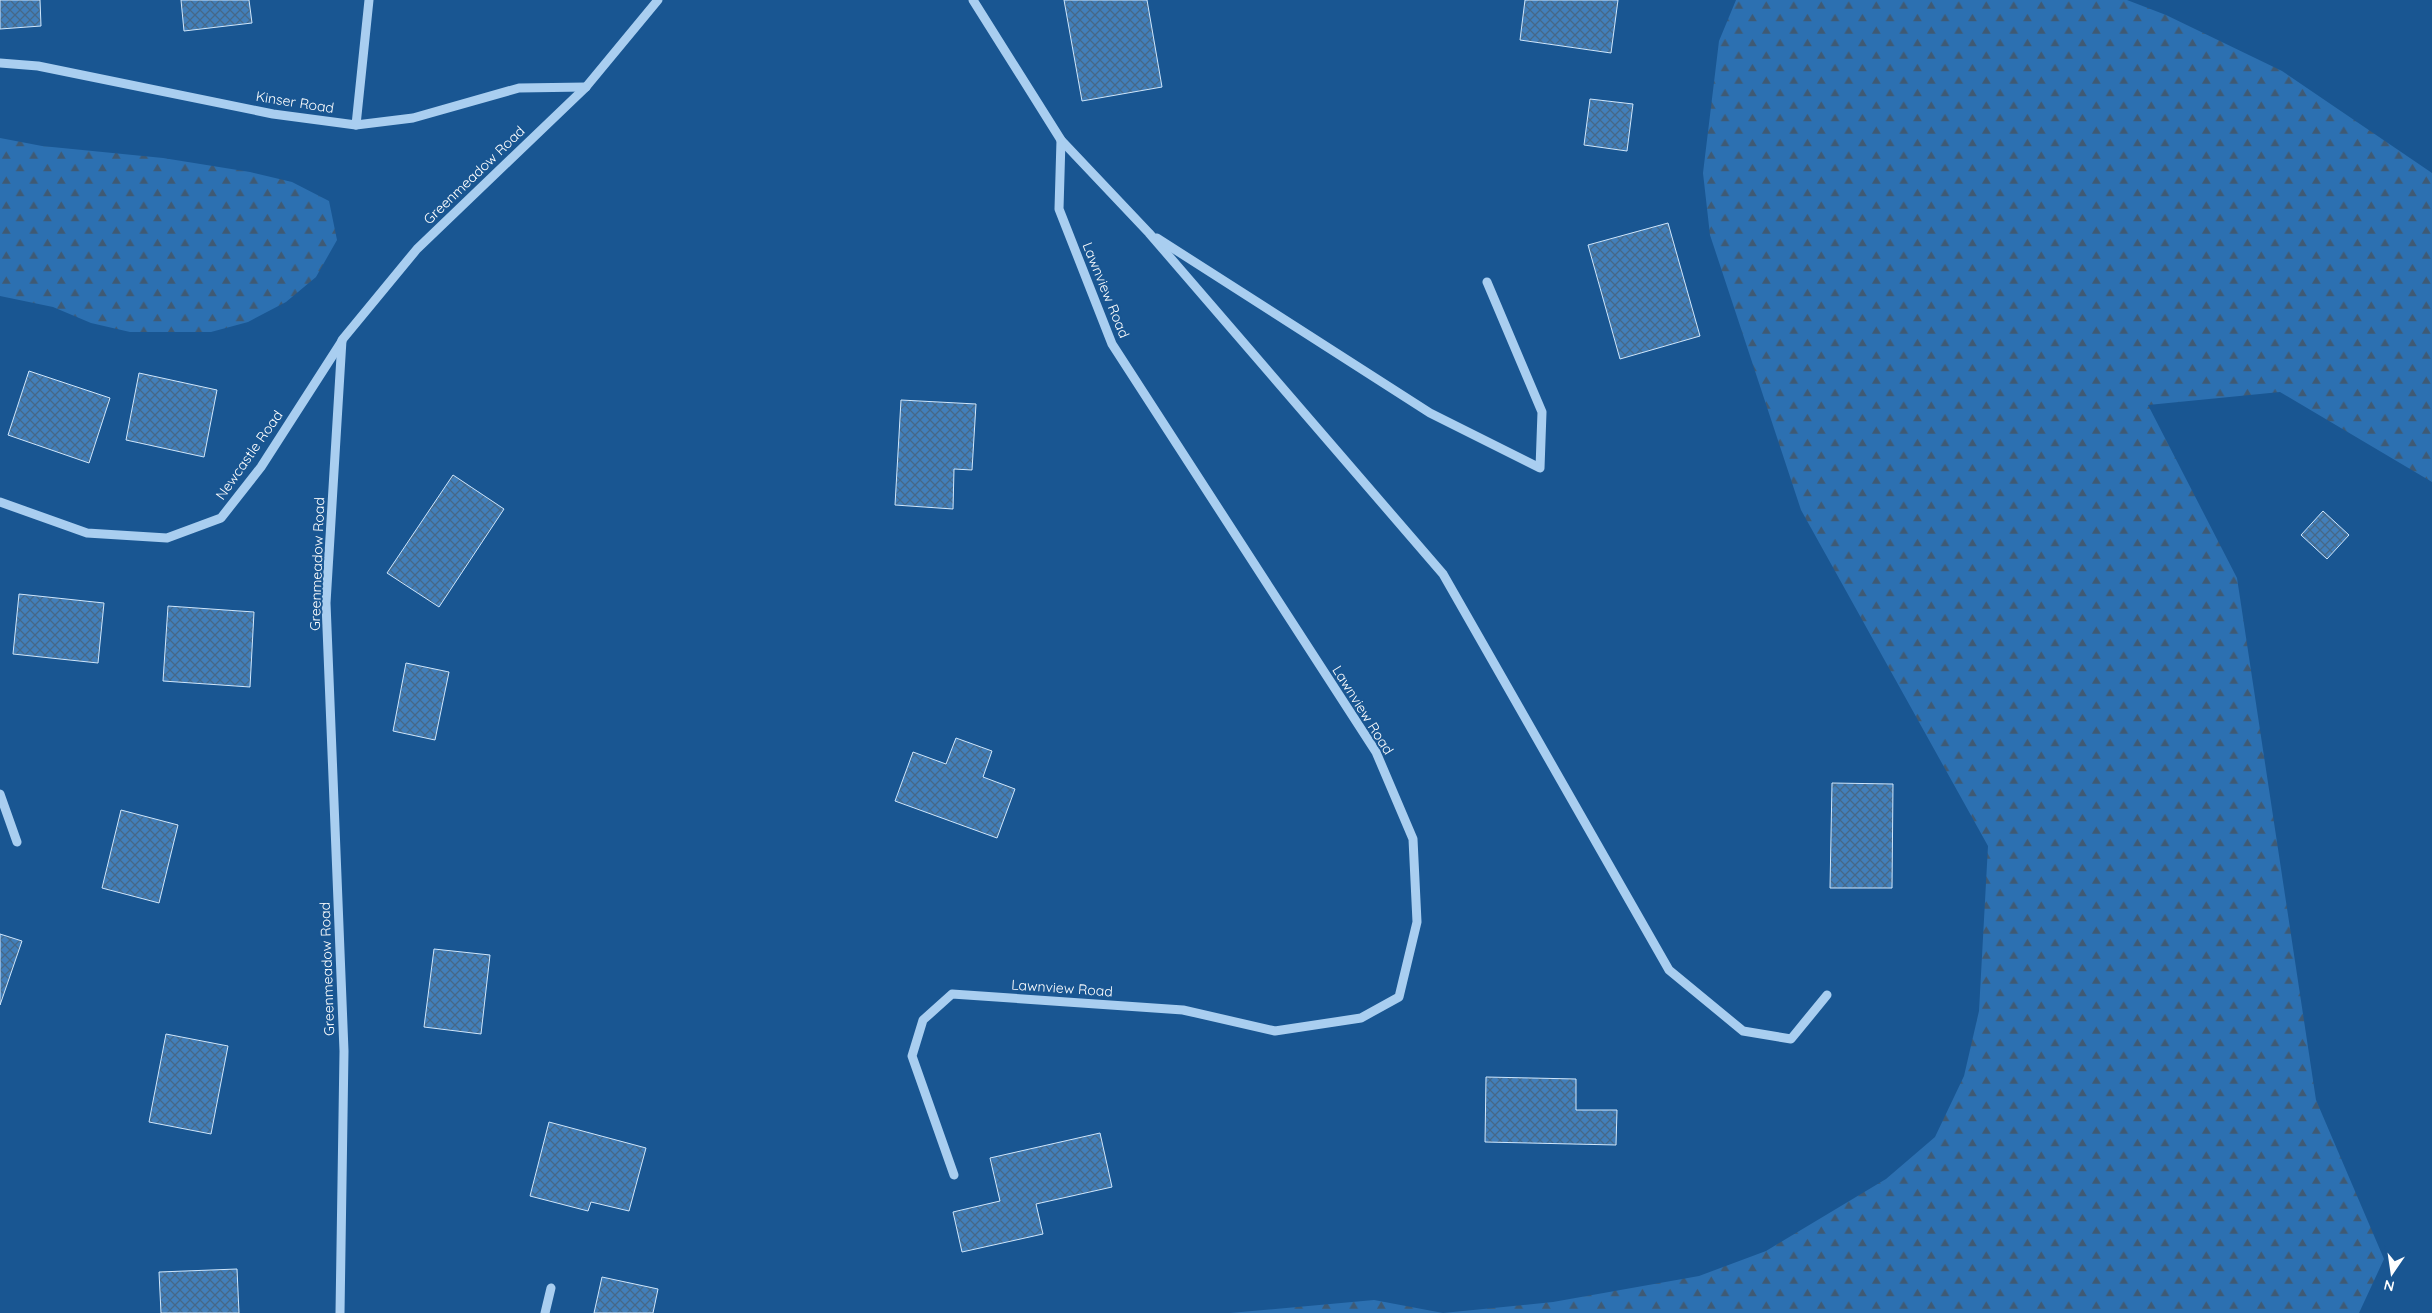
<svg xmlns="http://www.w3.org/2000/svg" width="2432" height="1313" font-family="Quicksand,sans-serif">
	<defs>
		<pattern id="forest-firs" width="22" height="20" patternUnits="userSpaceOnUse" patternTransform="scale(1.25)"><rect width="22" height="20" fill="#2c70b1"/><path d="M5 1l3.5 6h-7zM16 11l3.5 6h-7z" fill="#3f5a74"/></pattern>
		<pattern id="building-cross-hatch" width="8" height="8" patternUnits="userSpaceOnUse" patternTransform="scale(1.25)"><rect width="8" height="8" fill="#427fba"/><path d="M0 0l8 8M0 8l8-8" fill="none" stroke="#466888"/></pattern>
	</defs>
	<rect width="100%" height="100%" fill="#195692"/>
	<g fill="url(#forest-firs)">
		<polygon points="1736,0 2127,0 2166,15 2282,71 2432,173 2432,482 2280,392 2148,405 2237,578 2316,1100 2384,1259 2359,1313 1230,1313 1374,1300 1443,1313 1553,1302 1699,1276 1766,1251 1886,1179 1935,1137 1964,1076 1979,1011 1988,846 1801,510 1710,235 1703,173 1719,41"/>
		<polygon points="0,138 42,146 163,158 250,172 292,182 329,201 337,240 316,277 286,302 248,322 211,332 130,332 91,323 53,307 0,296"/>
	</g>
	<g fill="url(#building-cross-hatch)" stroke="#cfe6fb">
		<polygon points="0,0 40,0 41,26 0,29"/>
		<polygon points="181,0 249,0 252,23 184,31"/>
		<polygon points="1064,0 1147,0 1162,87 1082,101"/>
		<polygon points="1525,0 1618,0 1611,53 1520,40"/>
		<polygon points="1590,99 1633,104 1627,151 1584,145"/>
		<polygon points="1668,223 1700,336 1620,359 1588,245"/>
		<polygon points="29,371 110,398 89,463 8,435"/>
		<polygon points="139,373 217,390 204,457 126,440"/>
		<polygon points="901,400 976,404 972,470 954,469 953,509 895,505"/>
		<polygon points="453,475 504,509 439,607 387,573"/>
		<polygon points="2323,511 2349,535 2327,559 2301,535"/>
		<polygon points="19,594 104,603 98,663 13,654"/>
		<polygon points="168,606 254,612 250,687 163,681"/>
		<polygon points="406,663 449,672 435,740 393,731"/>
		<polygon points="956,738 992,751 983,777 1015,789 997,838 895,801 913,752 946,764"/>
		<polygon points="1832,783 1893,784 1892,888 1830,888"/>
		<polygon points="121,810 178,825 159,903 102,888"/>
		<polygon points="0,934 22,941 0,1005"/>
		<polygon points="434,949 490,955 481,1034 424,1027"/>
		<polygon points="166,1034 228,1046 211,1134 149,1122"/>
		<polygon points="1486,1077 1576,1079 1576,1110 1617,1110 1616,1145 1485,1142"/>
		<polygon points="549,1122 646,1148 629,1211 591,1202 588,1211 530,1196"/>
		<polygon points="1100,1133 1112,1187 1036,1204 1043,1234 962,1252 953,1212 1000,1201 990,1158"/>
		<polygon points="237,1269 239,1313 161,1313 159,1272"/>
		<polygon points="602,1277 658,1289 653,1313 594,1313"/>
	</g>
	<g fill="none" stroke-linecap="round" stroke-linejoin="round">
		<g stroke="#a9cef0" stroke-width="9">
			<polyline points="973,0 1061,140 1149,233 1443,574 1669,970 1743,1031 1791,1039 1827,995"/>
			<polyline points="0,63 38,66 273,114 356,125 413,118 519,88 586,87"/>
			<polyline points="356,125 369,0"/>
			<polyline points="1157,238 1430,413 1540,468 1542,412 1487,282"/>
			<polyline points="0,502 87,533 167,538 221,518 261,467 342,341"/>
			<polyline points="0,794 17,842"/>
			<polyline points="954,1175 912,1056 923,1020 952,994 1183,1010 1275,1031 1361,1018 1399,997 1417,922 1413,839 1376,752 1112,344 1059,209 1061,140"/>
			<polyline points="340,1313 344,1051 326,603 342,340 417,249 586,87 658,0"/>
			<polyline points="545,1313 551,1288"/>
		</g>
	</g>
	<g text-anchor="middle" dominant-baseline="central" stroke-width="4" stroke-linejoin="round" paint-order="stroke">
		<g font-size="14" fill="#fff" stroke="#195692">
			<text transform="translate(295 102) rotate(9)">Kinser Road</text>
			<text transform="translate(474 175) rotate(-44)">Greenmeadow Road</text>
			<text transform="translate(1106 290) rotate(68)">Lawnview Road</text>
			<text transform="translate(249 455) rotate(-55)">Newcastle Road</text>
			<text transform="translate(317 564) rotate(-88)">Greenmeadow Road</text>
			<text transform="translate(1363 710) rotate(58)">Lawnview Road</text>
			<text transform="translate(327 969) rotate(-92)">Greenmeadow Road</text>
			<text transform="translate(1062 988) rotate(4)">Lawnview Road</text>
		</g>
	</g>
	<g transform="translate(2392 1273) rotate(193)" stroke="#195692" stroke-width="4" paint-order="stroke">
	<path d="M0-4L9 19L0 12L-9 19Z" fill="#ffffff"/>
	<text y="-8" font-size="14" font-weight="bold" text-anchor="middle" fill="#ffffff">N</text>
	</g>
</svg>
